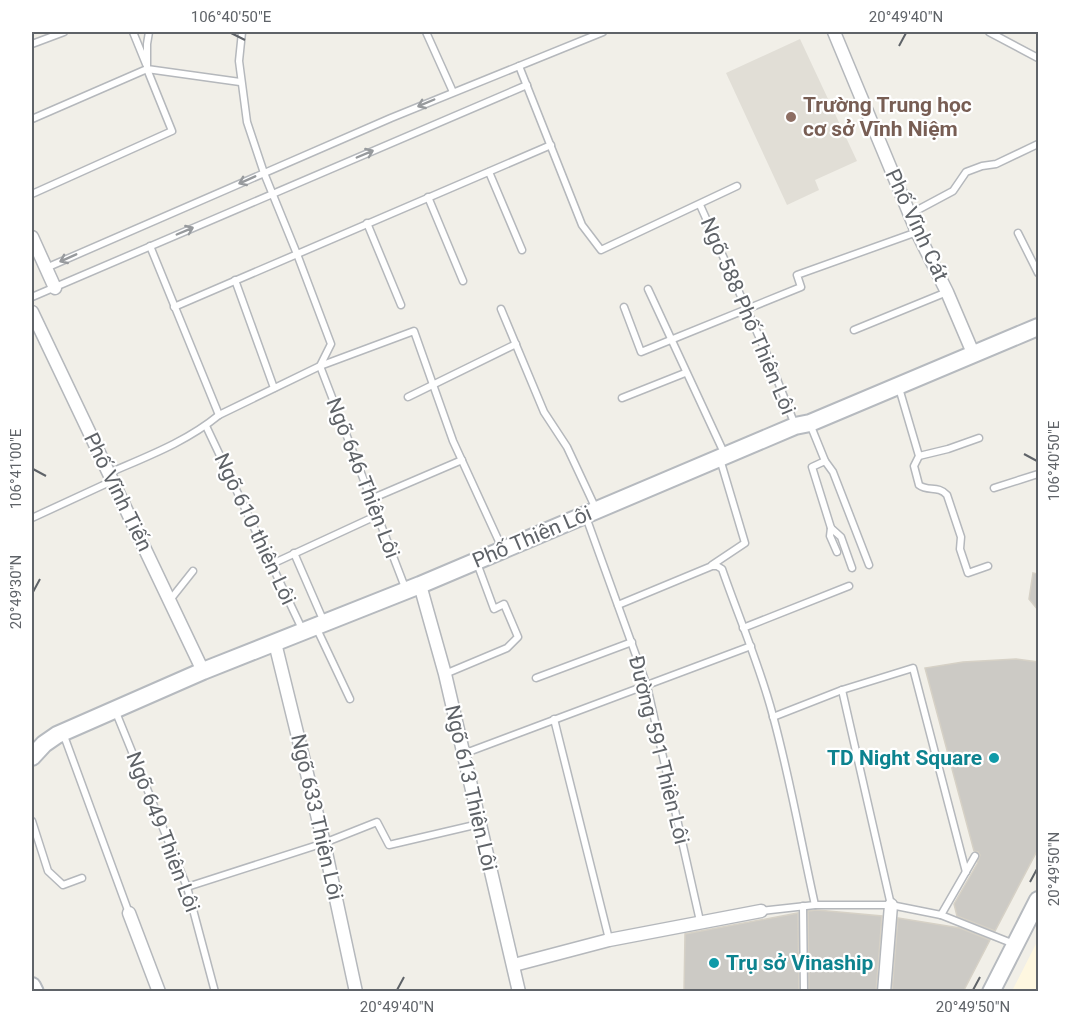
<svg xmlns="http://www.w3.org/2000/svg" width="1070" height="1023" viewBox="0 0 1070 1023" font-family="Roboto,sans-serif">
  <rect width="100%" height="100%" fill="#f1efe8"/>
  <!-- commercial -->
  <polygon fill="#fef7e0" points="1038,940 1038,991 1012,991"/>
  <!-- education -->
  <polygon fill="#e1ded6" points="800,39 857,161 815,180 819,190 787,205 726,73"/>
  <!-- building -->
  <g fill="#cccac5" stroke="#d6d1c6" stroke-width="1.5">
    <polygon points="1033,573 1038,574 1038,610 1029,599"/>
    <polygon points="1016,659 1038,662 1038,849 995,931 957,916 954,904 977,864 980,855 978,852 974,851 925,668 963,662"/>
    <polygon points="817,910 882,916 876,992 809,992 808,911"/>
    <polygon points="798,913 799,992 684,992 685,934"/>
    <polygon points="898,918 960,928 990,940 963,992 892,992"/>
  </g>
  <g fill="none" stroke-linecap="round" stroke-linejoin="round">
    <defs>
      <g id="lane">
        <polyline points="133,32 146,64"/>
        <polyline points="242,32 239,61 247,122 264,173 297,254 331,344 320,366 406,590"/>
        <polyline points="426,32 453,92"/>
        <polyline points="989,32 1038,58"/>
        <polyline points="32,44 64,32"/>
        <polyline points="519,66 582,225 601,250 737,186"/>
        <polyline points="32,119 147,69 240,82"/>
        <polyline points="489,172 522,250"/>
        <polyline points="32,194 172,131 147,69 147,44 149,32"/>
        <polyline points="428,197 463,281"/>
        <polyline points="700,205 769,359 795,425"/>
        <polyline points="910,214 953,191 966,172 982,166 996,164 1038,144"/>
        <polyline points="367,223 401,305"/>
        <polyline points="1018,233 1038,273"/>
        <polyline points="150,246 219,415"/>
        <polyline points="46,268 391,118 603,32"/>
        <polyline points="235,280 274,388"/>
        <polyline points="648,289 725,455"/>
        <polyline points="32,297 527,85"/>
        <polyline points="174,307 551,145"/>
        <polyline points="624,307 641,352 801,287 797,275 917,232"/>
        <polyline points="501,309 544,412 567,447 596,509"/>
        <polyline points="854,330 947,292"/>
        <path d="M899,388l20,68 -5,10 5,19c9,7 19,0 28,10l14,42 -1,12 8,24 20,-7"/>
        <polyline points="408,397 516,344"/>
        <polyline points="622,398 685,373"/>
        <polyline points="810,424 825,461 833,472 869,565"/>
        <polyline points="206,426 303,631"/>
        <polyline points="919,456 948,449 979,438"/>
        <polyline points="825,461 812,467 831,528 841,537 852,568"/>
        <path d="M109,473c39,-17 77,-31 110,-58l101,-49 94,-35 39,110 49,107"/>
        <polyline points="994,488 1038,474"/>
        <polyline points="371,499 462,460"/>
        <polyline points="586,517 647,686 700,921"/>
        <polyline points="32,518 112,481"/>
        <polyline points="831,528 830,536 837,552"/>
        <polyline points="294,553 324,622"/>
        <polyline points="272,564 378,515"/>
        <polyline points="712,565 745,543 720,459"/>
        <polyline points="170,600 193,571"/>
        <path d="M618,605l94,-39h5l5,3c17,49 38,97 51,147 17,62 28,126 42,189"/>
        <polyline points="316,627 350,699"/>
        <polyline points="743,628 849,586"/>
        <polyline points="445,674 507,648 518,637 504,604 494,609 477,563"/>
        <polyline points="536,678 632,642"/>
        <polyline points="842,690 891,905"/>
        <polyline points="115,710 187,887 215,992"/>
        <polyline points="773,717 842,690 913,668 966,872"/>
        <polyline points="554,719 609,939"/>
        <polyline points="63,733 129,913"/>
        <polyline points="463,754 751,646"/>
        <polyline points="32,821 48,871 63,885 82,878"/>
        <polyline points="187,887 324,843 377,822 389,845 479,824"/>
        <polyline points="803,906 804,992"/>
        <polyline points="761,911 815,905 891,905 941,915 975,856"/>
        <polyline points="941,915 1014,944"/>
      </g>
      <g id="street">
        <polyline points="834,32 917,232 947,292 973,353"/>
        <polyline points="32,237 55,288"/>
        <polyline points="32,312 203,671"/>
        <polyline points="420,585 445,674 519,992"/>
        <polyline points="275,643 324,843 356,992"/>
        <polyline points="129,913 159,992"/>
        <polyline points="514,965 609,940 761,911"/>
        <polyline points="884,992 891,905"/>
      </g>
      <g id="secondary">
        <polyline points="32,757 44,744 57,735 203,671 420,585 795,426 810,423 1038,327"/>
        <polyline points="32,986 35,992"/>
        <polyline points="991,992 1038,900"/>
      </g>
    </defs>
    <!-- lane casing -->
    <use href="#lane" stroke="#b5b8bc" stroke-width="9"/>
    <!-- street casing -->
    <use href="#street" stroke="#b5b8bc" stroke-width="15"/>
    <!-- secondary casing -->
    <use href="#secondary" stroke="#b6babf" stroke-width="20"/>
    <!-- lane -->
    <use href="#lane" stroke="#fff" stroke-width="6"/>
    <!-- street -->
    <use href="#street" stroke="#fff" stroke-width="12"/>
    <!-- secondary -->
    <use href="#secondary" stroke="#fff" stroke-width="16"/>
  </g>
  <!-- one-way arrows -->
  <defs><path id="oneway-shaft" d="M-6 0H5M1.5-3L5.5 0L1.5 3" fill="none" stroke-width="1.6" stroke-linecap="round" stroke-linejoin="round" transform="scale(1.5)"/></defs>
  <g stroke="#979a9d">
    <use href="#oneway-shaft" transform="translate(426 103) rotate(157)"/>
    <use href="#oneway-shaft" transform="translate(365 154) rotate(-23)"/>
    <use href="#oneway-shaft" transform="translate(247 180) rotate(156)"/>
    <use href="#oneway-shaft" transform="translate(185 231) rotate(-23)"/>
    <use href="#oneway-shaft" transform="translate(68 258) rotate(156)"/>
  </g>
  <!-- ticks -->
  <path fill="none" stroke="#5f6368" stroke-width="2" d="M231,33l14,7M899,46l7,-13M1024,454l13,7M33,469l13,7M33,592l7,-13M1030,882l7,-13M397,990l7,-13M973,990l7,-13"/>
  <!-- markers -->
  <circle fill="#8d6e63" stroke="#fff" stroke-width="2" cx="791" cy="117" r="6"/>
  <g fill="#0f9aa8" stroke="#fff" stroke-width="2">
    <circle cx="994" cy="758" r="6"/>
    <circle cx="714" cy="963" r="6"/>
  </g>
  <g text-anchor="middle" dominant-baseline="central" stroke-width="4.5" stroke-linejoin="round" paint-order="stroke">
    <!-- education labels -->
    <g font-size="21" font-weight="bold" fill="#785e54" stroke="#fff" text-anchor="start">
      <text x="803" y="105">Trường Trung học<tspan x="803" dy="24">cơ sở Vĩnh Niệm</tspan></text>
    </g>
    <!-- street labels -->
    <g font-size="21" fill="#5f6368" stroke="#fff">
      <text transform="translate(917 225) rotate(65)">Phố Vĩnh Cát</text>
      <text transform="translate(748 316) rotate(67)">Ngõ 588 Phố Thiên Lôi</text>
      <text transform="translate(363 478) rotate(69)">Ngõ 646 Thiên Lôi</text>
      <text transform="translate(118 492) rotate(64)">Phố Vĩnh Tiến</text>
      <text transform="translate(255 529) rotate(65)">Ngõ 610 thiên Lôi</text>
      <text transform="translate(532 537) rotate(-23)">Phố Thiên Lôi</text>
      <text transform="translate(659 750) rotate(76)">Đường 591 Thiên Lôi</text>
      <text transform="translate(471 788) rotate(77)">Ngõ 613 Thiên Lôi</text>
      <text transform="translate(317 817) rotate(77)">Ngõ 633 Thiên Lôi</text>
      <text transform="translate(163 832) rotate(69)">Ngõ 649 Thiên Lôi</text>
    </g>
    <!-- culture labels -->
    <g font-size="21" font-weight="bold" fill="#0d838f" stroke="#fff" text-anchor="end">
      <text x="982" y="758">TD Night Square</text>
      <text x="726" y="963" text-anchor="start">Trụ sở Vinaship</text>
    </g>
  </g>
  <!-- border -->
  <rect width="1070" height="1023" fill="none" stroke="#ffffff" stroke-width="66"/>
  <rect x="33" y="33" width="1004" height="957" fill="none" stroke="#5f6368" stroke-width="2"/>
  <g font-size="15" text-anchor="middle" fill="#5f6368">
    <text x="231" y="22">106°40'50"E</text>
    <text x="906" y="22">20°49'40"N</text>
    <text transform="translate(1054 461) rotate(-90)" y="5">106°40'50"E</text>
    <text transform="translate(16 469) rotate(-90)" y="5">106°41'00"E</text>
    <text transform="translate(16 592) rotate(-90)" y="5">20°49'30"N</text>
    <text transform="translate(1054 869) rotate(-90)" y="5">20°49'50"N</text>
    <text x="397" y="1012">20°49'40"N</text>
    <text x="973" y="1012">20°49'50"N</text>
  </g>
</svg>
